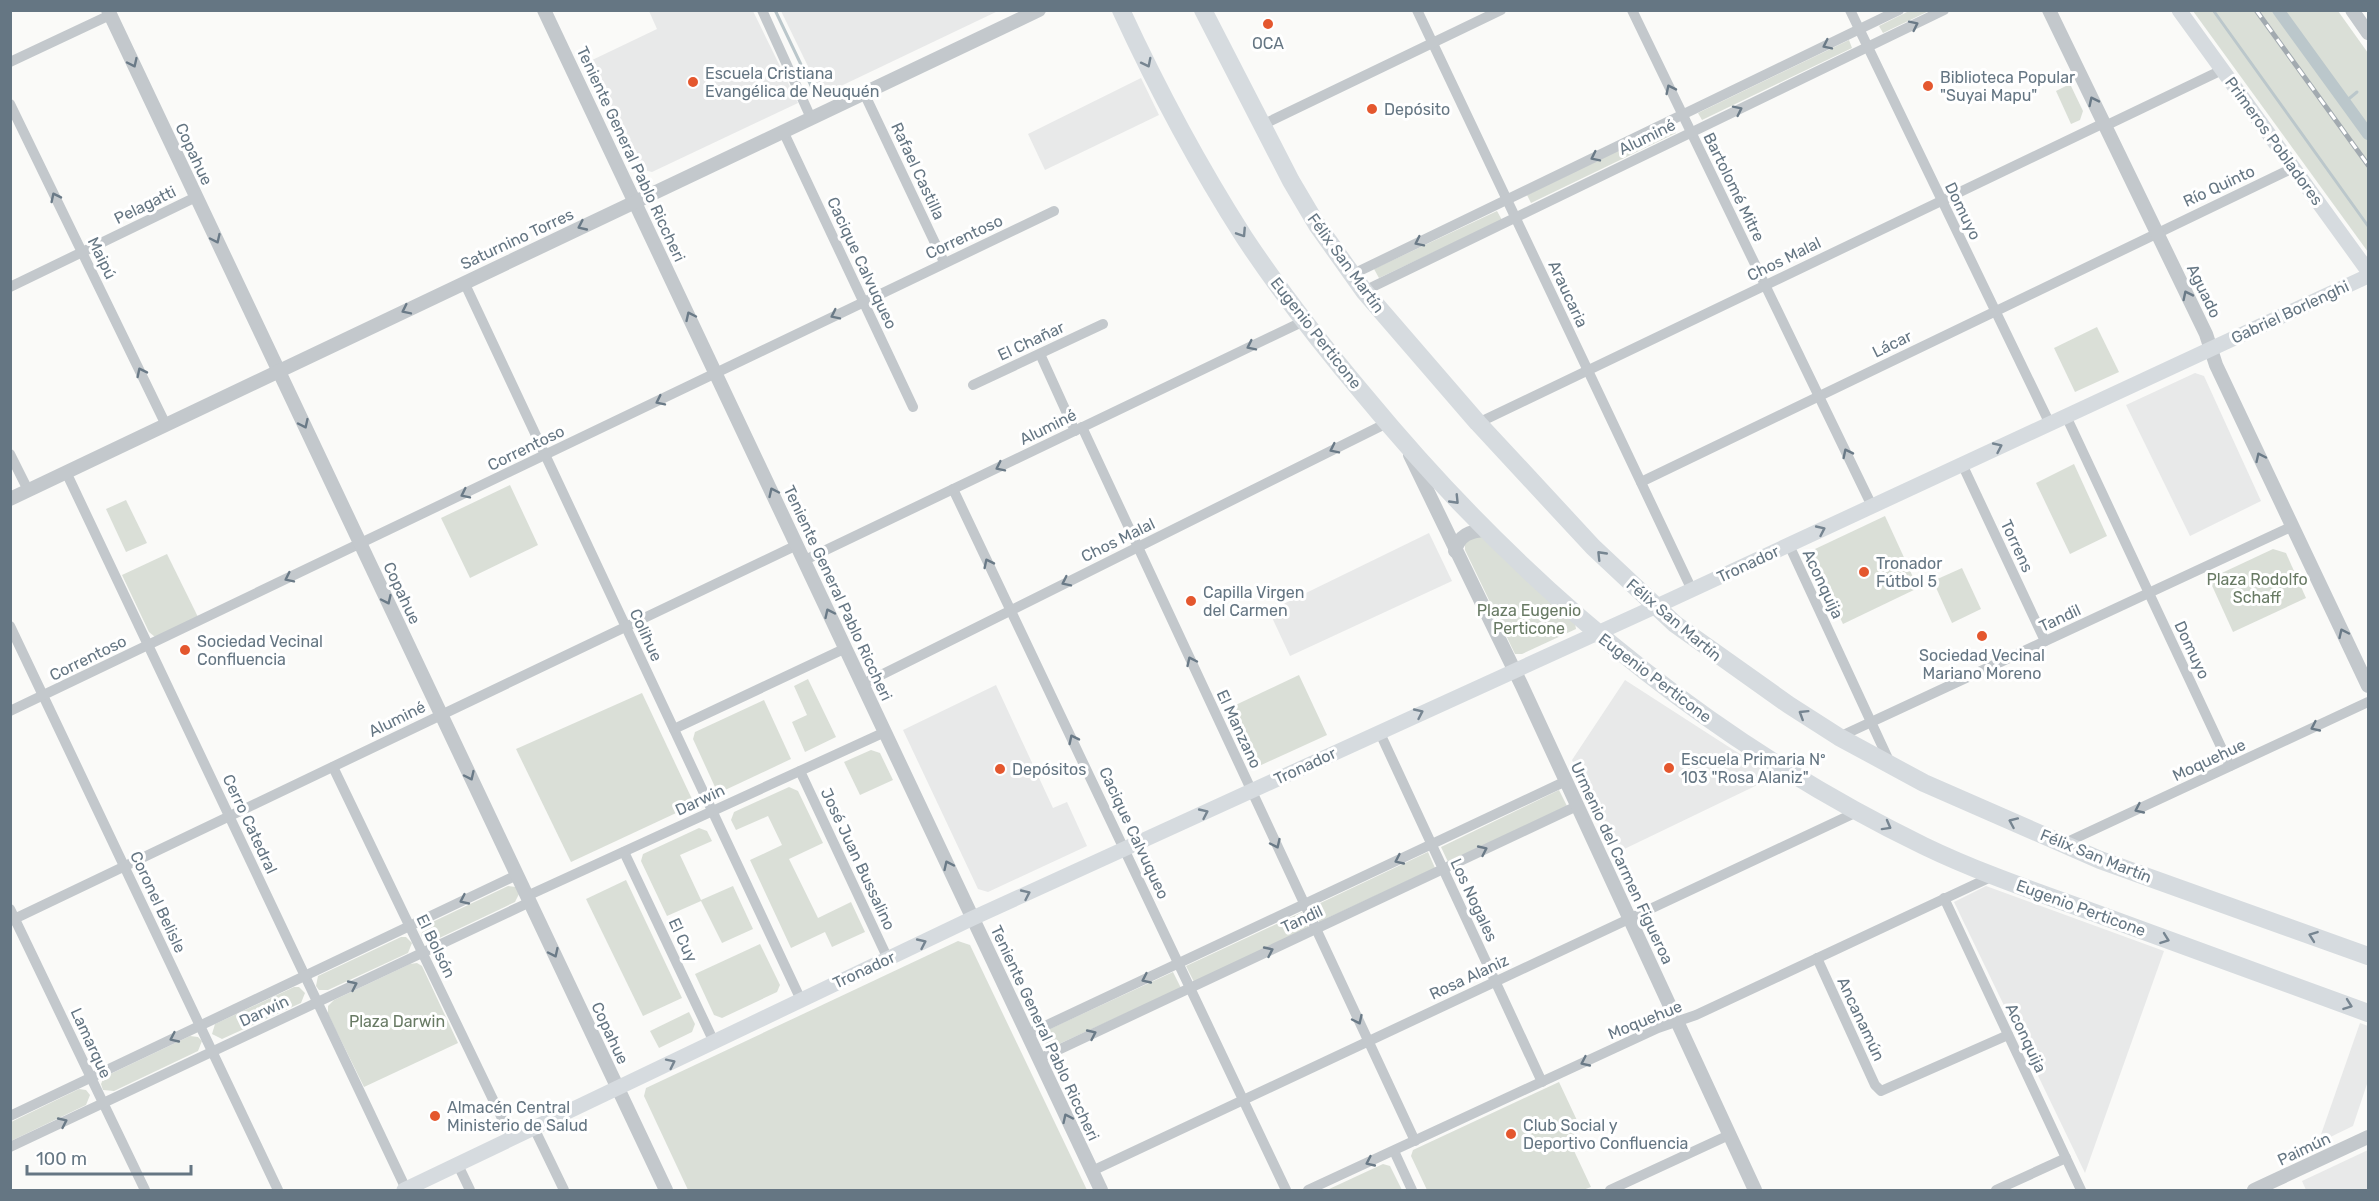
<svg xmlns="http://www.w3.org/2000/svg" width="2379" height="1201" viewBox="0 0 2379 1201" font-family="Rubik,sans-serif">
  <rect width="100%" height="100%" fill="#fafaf8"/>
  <!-- built -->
  <g fill="#e8e9e9">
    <polygon points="649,11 753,11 798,103 652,172 640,169 588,62 657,29"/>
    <polygon points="781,11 998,11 822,95"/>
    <polygon points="1141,78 1159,115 1045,170 1028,134"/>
    <polygon points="2195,373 2204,376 2261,501 2190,536 2126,405"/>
    <polygon points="1429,533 1452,581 1290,656 1269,611"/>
    <polygon points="1625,680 1732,749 1776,776 1616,853 1572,760"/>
    <polygon points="996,685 1053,808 1067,802 1087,846 988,892 978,889 903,730"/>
    <polygon points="1986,886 2164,951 2085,1173 1954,902"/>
    <polygon points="2360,1023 2368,1026 2368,1081 2353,1126 2318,1143"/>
    <polygon points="2368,1150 2368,1190 2306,1190 2302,1181"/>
  </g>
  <!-- green -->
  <g fill="#dadfd7">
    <polygon points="1911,10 1929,11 1883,33 1879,26"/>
    <polygon points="2193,11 2338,11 2368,53 2368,252"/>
    <polygon points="1849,40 1852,48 1702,120 1698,113"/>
    <polygon points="2070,84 2083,111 2080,120 2071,124 2056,91"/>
    <polygon points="1672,124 1676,133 1531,203 1527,195"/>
    <polygon points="1497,211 1502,220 1379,278 1374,269"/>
    <polygon points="2097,327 2119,372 2075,392 2054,348"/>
    <polygon points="2074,464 2107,536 2070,554 2036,483"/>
    <polygon points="510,485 538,545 470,578 441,518"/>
    <polygon points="126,500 147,543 126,552 106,509"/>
    <polygon points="1885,516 1918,588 1843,624 1811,556 1815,549"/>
    <polygon points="1482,536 1575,623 1576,629 1522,654 1515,654 1465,550 1465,544 1471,537"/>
    <polygon points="2273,549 2286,553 2306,598 2233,632 2209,579"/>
    <polygon points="167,554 198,617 155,637 149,632 122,575"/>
    <polygon points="1962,568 1981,609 1952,623 1933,581"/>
    <polygon points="1299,675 1327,735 1259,766 1250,763 1225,710"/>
    <polygon points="808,679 836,737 805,752 792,722 807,715 794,686"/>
    <polygon points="642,693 692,799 689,807 571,862 516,749"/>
    <polygon points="764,700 791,759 723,791 715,787 693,739 695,732"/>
    <polygon points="871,750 880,753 893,780 860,795 844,762"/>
    <polygon points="789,787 798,791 823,843 789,859 818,918 851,902 865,932 832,947 825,932 791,948 750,860 782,845 768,816 736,830 731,820 734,812"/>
    <polygon points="1559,790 1567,806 1448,862 1441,847"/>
    <polygon points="699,828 707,831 712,841 680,855 701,900 733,886 753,929 722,943 701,901 667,916 641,861 643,854"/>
    <polygon points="1428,852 1435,868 1319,922 1312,907"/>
    <polygon points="626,880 682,998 643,1016 586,899"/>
    <polygon points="508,886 516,887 519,894 515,902 431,942 421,936 424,926"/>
    <polygon points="1302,912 1309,928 1194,982 1186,966"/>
    <polygon points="401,937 406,937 412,943 408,953 328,990 319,990 316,986 318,976"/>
    <polygon points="958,941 970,945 1087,1190 688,1190 644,1096 646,1088"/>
    <polygon points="760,944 780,985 777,992 722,1018 714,1015 695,974"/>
    <polygon points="417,963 422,966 458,1043 364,1087 328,1014 328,1006 334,1000 410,964"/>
    <polygon points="1173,972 1181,988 1048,1049 1041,1033"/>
    <polygon points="294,987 299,987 305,993 301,1003 222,1039 212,1034 215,1024"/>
    <polygon points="689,1012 695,1024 692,1032 659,1048 650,1031"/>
    <polygon points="190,1036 198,1037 202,1041 198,1051 114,1091 103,1090 101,1084 104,1077"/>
    <polygon points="1559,1082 1582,1131 1568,1138 1591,1187 1583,1190 1427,1190 1411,1156 1413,1150"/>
    <polygon points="79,1089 86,1090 90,1095 86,1105 11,1141 11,1122"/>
    <polygon points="1383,1164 1390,1166 1402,1190 1327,1190"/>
  </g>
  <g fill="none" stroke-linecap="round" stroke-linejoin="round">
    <!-- stream -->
    <g stroke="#bbc7cb" stroke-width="3">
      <polyline points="775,10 815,94"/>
      <polyline points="2213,10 2368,226"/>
      <polyline points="2345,102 2357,92"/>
    </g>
    <!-- canal -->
    <polyline stroke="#bbc7cb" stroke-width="12" points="2278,10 2368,134"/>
    <!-- minor -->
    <g stroke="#c3c8cc" stroke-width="10">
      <polyline points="762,10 811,118"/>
      <polyline points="1417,10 1692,590"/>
      <polyline points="1632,10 1872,506"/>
      <polyline points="1850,10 2050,424"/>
      <polyline points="10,62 110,15"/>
      <polyline points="864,93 944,262"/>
      <polyline points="10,104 166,425"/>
      <polyline points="1262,125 1501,10"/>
      <polyline points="2105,126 2222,70"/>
      <polyline points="783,131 913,407"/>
      <polyline points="1351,275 1899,10"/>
      <polyline points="464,282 801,1000"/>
      <polyline points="10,287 196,197"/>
      <polyline points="1364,291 1944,10"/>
      <polyline points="1040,354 1075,431"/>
      <polyline points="973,385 1103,324"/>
      <polyline points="2066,416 2230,766"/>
      <polyline points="1478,423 2104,123"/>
      <polyline points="1082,427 1415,1141"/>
      <polyline points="10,454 28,490"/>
      <polyline points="1962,464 2045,641"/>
      <polyline points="66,472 406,1189"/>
      <polyline points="1641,482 2293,168"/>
      <polyline points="953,489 1286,1190"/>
      <polyline points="1789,545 1891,765"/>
      <polyline points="805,560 1304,321"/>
      <polyline points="10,626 278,1190"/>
      <polyline points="863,684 1387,423"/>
      <polyline points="10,711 1054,211"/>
      <polyline points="674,729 846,648"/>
      <polyline points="1379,731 1542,1082"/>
      <polyline points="1839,737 2293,526"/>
      <polyline points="333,767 512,1139"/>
      <polyline points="800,771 888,959"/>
      <polyline points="2063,844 2368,702"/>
      <polyline points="624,852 714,1042"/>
      <polyline points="527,896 885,732"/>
      <polyline points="1944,898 2081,1190"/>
      <polyline points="10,909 145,1190"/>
      <polyline points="10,921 797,545"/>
      <polyline points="1817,958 1875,1085 1881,1091 2008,1035"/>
      <polyline points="1028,1034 1566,781"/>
      <polyline points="1039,1059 1577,806"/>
      <polyline points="10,1116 517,875"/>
      <polyline points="534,1128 564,1190"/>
      <polyline points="10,1147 530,902"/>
      <polyline points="1394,1151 1412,1190"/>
      <polyline points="458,1165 470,1190"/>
      <polyline points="1092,1171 1859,811"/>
      <polyline points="1308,1190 1658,1028 1696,1015 1993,876"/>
      <polyline points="1610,1190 1729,1135"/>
      <polyline points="1996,1190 2066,1158"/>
    </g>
    <!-- tertiary -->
    <g stroke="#c3c8cc" stroke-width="14">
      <polyline points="108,10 666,1190"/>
      <polyline points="544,10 1101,1190"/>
      <polyline points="2049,10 2206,334 2216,365 2368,686"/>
      <polyline points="2352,10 2368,33"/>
      <polyline points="1410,455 1522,686 1755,1190"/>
      <polyline points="10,499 1039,10"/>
      <path d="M1455,551c4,-16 15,-20 30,-21"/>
      <polyline points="2254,1190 2368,1137"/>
    </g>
    <!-- secondary -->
    <g stroke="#d6dbdf" stroke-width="15">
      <polyline points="2179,10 2368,271"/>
      <polyline points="404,1190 973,918 1670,600 2368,276"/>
    </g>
    <!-- trunk -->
    <g stroke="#d6dbdf" stroke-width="18">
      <path d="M1121,10c36,78 77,155 123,227 37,56 78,108 121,159 155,188 339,343 559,450 58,28 119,48 179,70 88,32 177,65 265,97"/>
      <polyline points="1203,10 1291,181 1317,225 1364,291 1478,423 1593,547 1675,624 1789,705 1839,737 1924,783 2100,860 2368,956"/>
    </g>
    <defs>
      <polyline id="rail" points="2256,10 2368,165"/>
    </defs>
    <!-- rail casing -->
    <use href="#rail" stroke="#a2aab0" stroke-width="5"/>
    <!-- rail -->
    <use href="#rail" stroke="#fff" stroke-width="3" stroke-dasharray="9" stroke-linecap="butt"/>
  </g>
  <!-- one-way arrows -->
  <defs><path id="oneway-chevron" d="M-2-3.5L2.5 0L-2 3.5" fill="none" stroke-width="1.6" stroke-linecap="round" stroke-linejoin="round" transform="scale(1.5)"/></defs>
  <g stroke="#6a7a87">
    <use href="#oneway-chevron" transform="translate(1914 25) rotate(-26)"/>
    <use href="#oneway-chevron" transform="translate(1827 45) rotate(154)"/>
    <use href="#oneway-chevron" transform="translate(133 63) rotate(65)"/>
    <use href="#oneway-chevron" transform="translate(1670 89) rotate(-116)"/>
    <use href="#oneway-chevron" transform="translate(2093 101) rotate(-116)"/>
    <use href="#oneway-chevron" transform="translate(1738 110) rotate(-26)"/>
    <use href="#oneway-chevron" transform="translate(1595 157) rotate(154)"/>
    <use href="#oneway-chevron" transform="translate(55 197) rotate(-116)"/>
    <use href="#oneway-chevron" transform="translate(582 226) rotate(155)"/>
    <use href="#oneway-chevron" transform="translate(216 239) rotate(65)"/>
    <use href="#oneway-chevron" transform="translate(1419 242) rotate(154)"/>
    <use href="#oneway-chevron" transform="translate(2187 295) rotate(-116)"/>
    <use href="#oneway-chevron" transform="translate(406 310) rotate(154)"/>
    <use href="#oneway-chevron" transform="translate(835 315) rotate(154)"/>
    <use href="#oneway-chevron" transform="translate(690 316) rotate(-115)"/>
    <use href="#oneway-chevron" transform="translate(1251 346) rotate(154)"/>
    <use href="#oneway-chevron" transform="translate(141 372) rotate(-116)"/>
    <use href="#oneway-chevron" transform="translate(660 401) rotate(154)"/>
    <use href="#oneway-chevron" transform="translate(304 424) rotate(65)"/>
    <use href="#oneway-chevron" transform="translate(1334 449) rotate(154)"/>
    <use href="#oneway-chevron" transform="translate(1847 453) rotate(-116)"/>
    <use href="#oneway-chevron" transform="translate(2260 457) rotate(-115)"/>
    <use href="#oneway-chevron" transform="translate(1000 467) rotate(154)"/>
    <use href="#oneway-chevron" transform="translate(773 492) rotate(-115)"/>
    <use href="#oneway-chevron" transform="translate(465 494) rotate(154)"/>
    <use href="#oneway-chevron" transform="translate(988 563) rotate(-116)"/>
    <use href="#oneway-chevron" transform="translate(289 578) rotate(154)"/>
    <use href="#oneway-chevron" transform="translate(1066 582) rotate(154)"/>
    <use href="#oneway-chevron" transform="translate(387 600) rotate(65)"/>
    <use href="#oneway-chevron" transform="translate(829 613) rotate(-115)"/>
    <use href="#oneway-chevron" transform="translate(2343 633) rotate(-115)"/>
    <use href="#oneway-chevron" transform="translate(1191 661) rotate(-115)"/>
    <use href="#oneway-chevron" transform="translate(2315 727) rotate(155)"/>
    <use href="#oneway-chevron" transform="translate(1073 739) rotate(-116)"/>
    <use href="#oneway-chevron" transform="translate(470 776) rotate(65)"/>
    <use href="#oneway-chevron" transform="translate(2139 809) rotate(155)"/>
    <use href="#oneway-chevron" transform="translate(1276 844) rotate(65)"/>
    <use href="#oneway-chevron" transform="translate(1483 850) rotate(-25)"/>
    <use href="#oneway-chevron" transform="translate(1399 860) rotate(155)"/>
    <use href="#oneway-chevron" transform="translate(948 865) rotate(-115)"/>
    <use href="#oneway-chevron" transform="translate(464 900) rotate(155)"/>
    <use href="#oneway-chevron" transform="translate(1269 951) rotate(-25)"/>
    <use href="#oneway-chevron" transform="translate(554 953) rotate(65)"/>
    <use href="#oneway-chevron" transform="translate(1146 979) rotate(155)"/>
    <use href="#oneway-chevron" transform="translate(353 985) rotate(-25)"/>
    <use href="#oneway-chevron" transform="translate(1358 1020) rotate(65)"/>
    <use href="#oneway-chevron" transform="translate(1092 1034) rotate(-25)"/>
    <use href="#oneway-chevron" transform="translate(174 1038) rotate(155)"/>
    <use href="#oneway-chevron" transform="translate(1585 1062) rotate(155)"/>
    <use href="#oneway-chevron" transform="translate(1067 1118) rotate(-115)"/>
    <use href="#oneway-chevron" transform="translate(63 1122) rotate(-25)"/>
    <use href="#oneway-chevron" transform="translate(1370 1162) rotate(155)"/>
  </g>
  <g stroke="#768591">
    <use href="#oneway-chevron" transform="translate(1147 63) rotate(63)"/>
    <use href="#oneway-chevron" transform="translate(1242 233) rotate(57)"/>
    <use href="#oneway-chevron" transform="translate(1998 447) rotate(-25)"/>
    <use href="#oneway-chevron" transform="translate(1455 500) rotate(46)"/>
    <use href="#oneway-chevron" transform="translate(1821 530) rotate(-25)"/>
    <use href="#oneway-chevron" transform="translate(1601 555) rotate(-134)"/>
    <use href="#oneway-chevron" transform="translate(1419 713) rotate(-25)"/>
    <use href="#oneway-chevron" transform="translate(1803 714) rotate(-148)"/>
    <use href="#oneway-chevron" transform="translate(1204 813) rotate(-25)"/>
    <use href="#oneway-chevron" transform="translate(2013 822) rotate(-156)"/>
    <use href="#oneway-chevron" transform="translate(1887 826) rotate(29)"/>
    <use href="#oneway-chevron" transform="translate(1026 894) rotate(-25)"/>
    <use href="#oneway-chevron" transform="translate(2313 936) rotate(-160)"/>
    <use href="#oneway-chevron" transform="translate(2165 939) rotate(20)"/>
    <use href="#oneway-chevron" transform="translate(922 943) rotate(-25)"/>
    <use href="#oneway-chevron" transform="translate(2348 1005) rotate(20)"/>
    <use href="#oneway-chevron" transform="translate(671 1063) rotate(-26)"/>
  </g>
  <!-- markers -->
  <g fill="#e4572e" stroke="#fff" stroke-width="2">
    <circle cx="1268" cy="24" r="6"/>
    <circle cx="693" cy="82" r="6"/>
    <circle cx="1928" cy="86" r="6"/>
    <circle cx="1372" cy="109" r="6"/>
    <circle cx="1864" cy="572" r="6"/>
    <circle cx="1191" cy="601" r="6"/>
    <circle cx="1982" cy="636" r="6"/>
    <circle cx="185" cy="650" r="6"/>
    <circle cx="1669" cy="768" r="6"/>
    <circle cx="1000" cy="769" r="6"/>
    <circle cx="435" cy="1116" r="6"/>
    <circle cx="1511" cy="1134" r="6"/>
  </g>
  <g text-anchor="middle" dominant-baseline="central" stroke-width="6" stroke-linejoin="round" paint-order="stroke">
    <!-- poi labels -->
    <g font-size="16" fill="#657683" stroke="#fff" text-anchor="start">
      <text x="1268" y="43" text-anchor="middle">OCA</text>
      <text x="705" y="73">Escuela Cristiana<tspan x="705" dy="18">Evangélica de Neuquén</tspan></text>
      <text x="1940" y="77">Biblioteca Popular<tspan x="1940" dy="18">"Suyai Mapu"</tspan></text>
      <text x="1384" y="109">Depósito</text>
      <text x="1876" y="563">Tronador<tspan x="1876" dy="18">Fútbol 5</tspan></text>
      <text x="1203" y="592">Capilla Virgen<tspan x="1203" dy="18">del Carmen</tspan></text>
      <text x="197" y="641">Sociedad Vecinal<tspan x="197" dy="18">Confluencia</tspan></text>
      <text x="1982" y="655" text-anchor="middle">Sociedad Vecinal<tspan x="1982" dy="18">Mariano Moreno</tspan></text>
      <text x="1681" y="759">Escuela Primaria Nº<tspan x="1681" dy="18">103 "Rosa Alaniz"</tspan></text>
      <text x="1012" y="769">Depósitos</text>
      <text x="447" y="1107">Almacén Central<tspan x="447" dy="18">Ministerio de Salud</tspan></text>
      <text x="1523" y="1125">Club Social y<tspan x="1523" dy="18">Deportivo Confluencia</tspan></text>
    </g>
    <!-- street labels -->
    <g font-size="16" fill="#657683" stroke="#fff">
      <text transform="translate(1647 137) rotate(-26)">Aluminé</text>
      <text transform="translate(2274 141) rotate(54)">Primeros Pobladores</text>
      <text transform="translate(194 154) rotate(65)">Copahue</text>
      <text transform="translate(631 154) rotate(65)">Teniente General Pablo Riccheri</text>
      <text transform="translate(918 171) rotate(65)">Rafael Castilla</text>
      <text transform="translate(2219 186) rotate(-25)">Río Quinto</text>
      <text transform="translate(1734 187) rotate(64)">Bartolomé Mitre</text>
      <text transform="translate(145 205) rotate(-26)">Pelagatti</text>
      <text transform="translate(1963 211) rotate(64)">Domuyo</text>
      <text transform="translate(964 237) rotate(-25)">Correntoso</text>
      <text transform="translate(517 239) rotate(-25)">Saturnino Torres</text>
      <text transform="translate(102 258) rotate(64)">Maipú</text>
      <text transform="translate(1784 259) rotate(-26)">Chos Malal</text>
      <text transform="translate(862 263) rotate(65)">Cacique Calvuqueo</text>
      <text transform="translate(1346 263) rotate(54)">Félix San Martín</text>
      <text transform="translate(2204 291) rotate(64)">Aguado</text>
      <text transform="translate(1568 294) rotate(65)">Araucaria</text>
      <text transform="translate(2290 312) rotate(-25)">Gabriel Borlenghi</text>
      <text transform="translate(1316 333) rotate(52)">Eugenio Perticone</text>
      <text transform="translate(1031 341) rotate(-25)">El Chañar</text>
      <text transform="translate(1892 344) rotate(-26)">Lácar</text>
      <text transform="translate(1048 427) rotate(-26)">Aluminé</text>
      <text transform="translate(526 448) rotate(-26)">Correntoso</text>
      <text transform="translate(1118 540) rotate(-26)">Chos Malal</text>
      <text transform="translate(2017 546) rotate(65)">Torrens</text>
      <text transform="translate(1748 564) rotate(-25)">Tronador</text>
      <text transform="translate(1823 584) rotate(65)">Aconquija</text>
      <text transform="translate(402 593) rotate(65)">Copahue</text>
      <text transform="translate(838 593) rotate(65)">Teniente General Pablo Riccheri</text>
      <text transform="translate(2060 618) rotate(-25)">Tandil</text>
      <text transform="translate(1674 620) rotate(40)">Félix San Martín</text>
      <text transform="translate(646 635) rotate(65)">Colihue</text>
      <text transform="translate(2192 650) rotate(65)">Domuyo</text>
      <text transform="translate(88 658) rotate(-26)">Correntoso</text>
      <text transform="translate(1655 678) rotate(37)">Eugenio Perticone</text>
      <text transform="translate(397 719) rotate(-26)">Aluminé</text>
      <text transform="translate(1239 729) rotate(65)">El Manzano</text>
      <text transform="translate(2209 760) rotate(-25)">Moquehue</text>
      <text transform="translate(1305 766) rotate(-25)">Tronador</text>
      <text transform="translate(700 800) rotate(-25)">Darwin</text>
      <text transform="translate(250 824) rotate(65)">Cerro Catedral</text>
      <text transform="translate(1134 833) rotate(65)">Cacique Calvuqueo</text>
      <text transform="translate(2096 856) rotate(22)">Félix San Martín</text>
      <text transform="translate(858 859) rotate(65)">José Juan Bussalino</text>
      <text transform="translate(1622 863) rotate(65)">Urmenio del Carmen Figueroa</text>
      <text transform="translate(1474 900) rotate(65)">Los Nogales</text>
      <text transform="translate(158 902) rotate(65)">Coronel Belisle</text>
      <text transform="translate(2081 908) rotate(20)">Eugenio Perticone</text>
      <text transform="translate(1302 919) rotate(-25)">Tandil</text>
      <text transform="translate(683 940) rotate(65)">El Cuy</text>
      <text transform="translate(436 946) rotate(64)">El Bolsón</text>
      <text transform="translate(864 970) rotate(-25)">Tronador</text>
      <text transform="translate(1469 977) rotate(-25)">Rosa Alaniz</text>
      <text transform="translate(264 1011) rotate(-25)">Darwin</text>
      <text transform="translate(1861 1019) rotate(65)">Ancanamún</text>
      <text transform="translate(1645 1020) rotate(-22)">Moquehue</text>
      <text transform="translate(610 1033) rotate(65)">Copahue</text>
      <text transform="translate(1045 1033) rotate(65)">Teniente General Pablo Riccheri</text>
      <text transform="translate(2026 1038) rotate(65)">Aconquija</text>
      <text transform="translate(91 1043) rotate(65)">Lamarque</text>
      <text transform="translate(2304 1149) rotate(-25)">Paimún</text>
    </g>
    <!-- park labels -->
    <g font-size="16" fill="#687a64" stroke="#fff">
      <text x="2257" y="579">Plaza Rodolfo<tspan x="2257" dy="18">Schaff</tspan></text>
      <text x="1529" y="610">Plaza Eugenio<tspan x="1529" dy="18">Perticone</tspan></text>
      <text x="397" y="1021">Plaza Darwin</text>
    </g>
  </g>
  <!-- border -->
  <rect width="2379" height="1201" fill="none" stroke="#657683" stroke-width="24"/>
  <!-- scale -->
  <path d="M27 1165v9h164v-9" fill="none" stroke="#657683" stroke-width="3"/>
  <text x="36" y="1165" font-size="18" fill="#657683" stroke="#ffffff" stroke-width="4.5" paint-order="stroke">100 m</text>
</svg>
